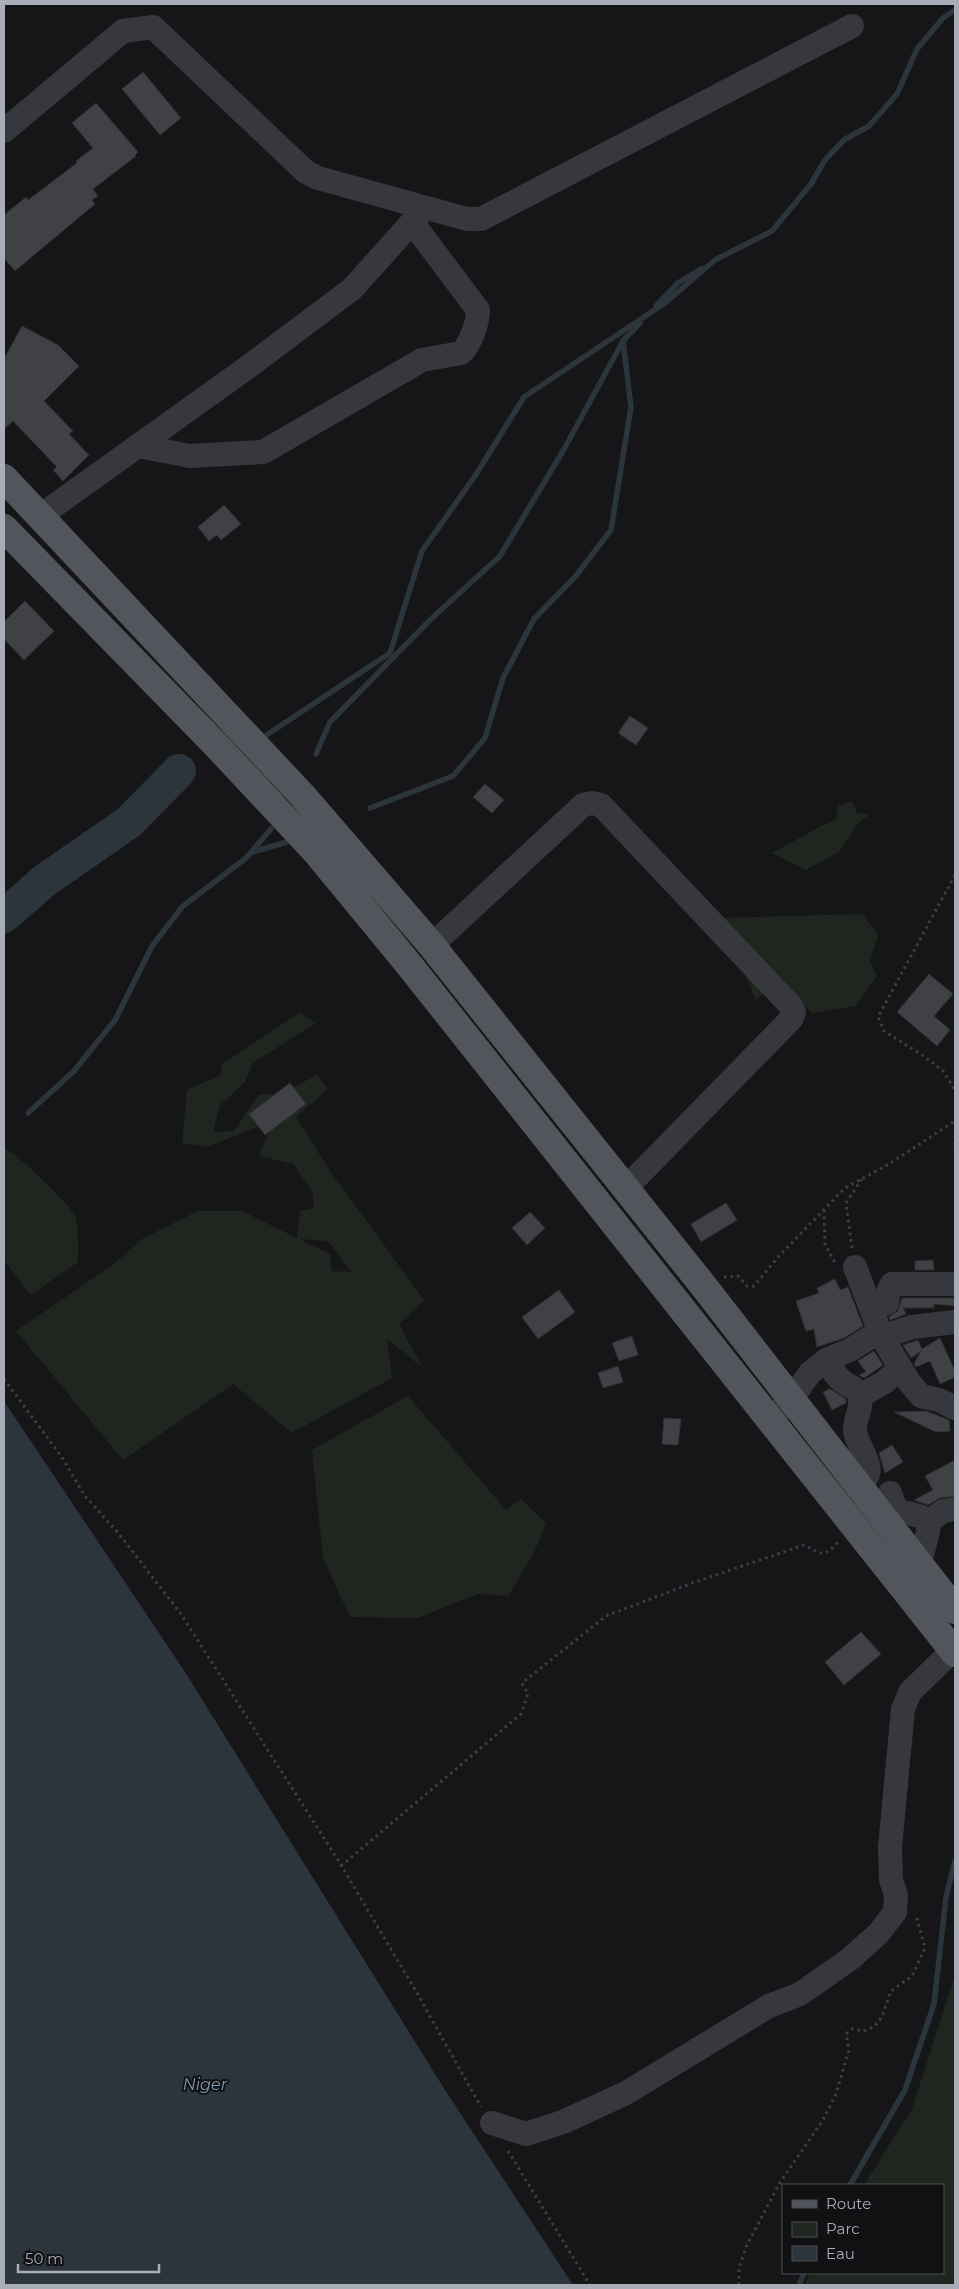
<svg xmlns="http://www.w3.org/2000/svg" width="959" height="2289" viewBox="0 0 959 2289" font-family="Montserrat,sans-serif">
  <rect width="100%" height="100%" fill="#161618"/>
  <!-- green -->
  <g fill="#1e261f" fill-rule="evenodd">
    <polygon points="852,801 857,813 870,814 857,824 840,851 806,870 772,853 825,824 836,820 838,806"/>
    <polygon points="862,914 878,935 870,962 877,976 855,1006 812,1013 780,978 756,1000 720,918"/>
    <path d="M299,1013l17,10 -63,40 -8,19 -25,23 -7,27 21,-1 25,-37 19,1 39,-20 11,14 -32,28 34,54 94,129 -25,24 23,43 -35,-28 5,39 -100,55 -59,-49 -110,76 -107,-129 98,-67 28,-25 56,-28h44l55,27 3,-27 14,-3 -2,-17 -19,-27 -34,-8 14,-35 -66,26 -25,-4 5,-53 34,-15 1,-11zM299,1239l29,2 24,31 -21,-1 -1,-17z"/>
    <path d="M4,1148c13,5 63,54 71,67 4,8 3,36 3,47l-47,33 -27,-35z"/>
    <polygon points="408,1396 506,1510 521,1499 546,1523 534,1553 508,1596 478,1594 418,1618 350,1617 323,1558 312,1450"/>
    <polygon points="955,1975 955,2285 805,2285 810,2273 943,2273 943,2185 864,2185 912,2109"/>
  </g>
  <!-- water -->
  <polygon fill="#2c353c" points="4,1401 185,1672 445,2090 573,2285 4,2285"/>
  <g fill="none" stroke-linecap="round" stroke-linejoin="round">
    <!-- stream -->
    <g stroke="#2c353c" stroke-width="5.5">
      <polyline points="656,306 678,283 701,269"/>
      <polyline points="259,740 390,653 422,551 475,476 524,397 665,303 715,260 772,231 811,184 825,160 844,140 869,126 897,94 917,49 943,18 955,10"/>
      <polyline points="316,754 330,722 431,619 500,556 563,451 623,341 640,323"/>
      <polyline points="370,808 453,776 485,738 503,678 534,619 575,577 611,530 631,407 623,341"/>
      <polyline points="253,852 287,842"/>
      <polyline points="28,1113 74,1071 115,1020 152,946 183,906 246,858 271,829"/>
      <polyline points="850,2185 905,2090 934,2004 946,1897 955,1861"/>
      <polyline points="799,2285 804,2273"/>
    </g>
    <!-- river -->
    <polyline stroke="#2c353c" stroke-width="34" points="4,916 44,881 129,822 179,771"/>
  </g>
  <!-- building -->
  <g fill="#404145" stroke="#303034">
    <polygon points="143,72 181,118 160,135 122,89"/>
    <polygon points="96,103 138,152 135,155 136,156 93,189 98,196 92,200 95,204 15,271 4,258 4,215 26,197 28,200 77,163 76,161 93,148 72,123"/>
    <polygon points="22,326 58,345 79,366 44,401 73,431 69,434 89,455 63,481 53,470 57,467 13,421 4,429 4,359"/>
    <polygon points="224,505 241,524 221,540 217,535 209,541 198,527"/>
    <polygon points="25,601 54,631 24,660 4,639 4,622"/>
    <polygon points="630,716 648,728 636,745 618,733"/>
    <polygon points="485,784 504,800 492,813 473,797"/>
    <polygon points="929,974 953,994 934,1016 950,1030 937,1046 897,1012"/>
    <polygon points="290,1083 306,1104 265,1135 249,1114"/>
    <polygon points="726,1203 737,1220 701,1242 691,1224"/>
    <polygon points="530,1212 545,1228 527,1245 512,1228"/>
    <polygon points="933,1260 934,1270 915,1270 915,1261"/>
    <polygon points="835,1279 840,1290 848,1287 863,1326 844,1338 817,1347 814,1329 806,1331 796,1301 819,1293 817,1288"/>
    <polygon points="559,1290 575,1312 538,1339 522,1317"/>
    <polygon points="902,1298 955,1298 955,1306 934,1304 934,1308 903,1308 906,1314 890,1320 889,1317 898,1311"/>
    <polygon points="632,1336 638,1355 619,1361 612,1343"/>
    <polygon points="940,1338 955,1371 955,1377 940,1384 930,1361 916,1367 914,1364 921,1351 911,1358 903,1345 918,1340 922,1349"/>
    <polygon points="874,1351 883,1365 864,1378 859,1375 866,1372 858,1361"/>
    <polygon points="618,1366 623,1382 603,1388 598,1373"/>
    <polygon points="830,1389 846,1399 846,1403 832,1410 823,1392"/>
    <polygon points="926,1411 949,1420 950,1431 936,1432 894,1412"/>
    <polygon points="664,1418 681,1419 678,1445 662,1444"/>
    <polygon points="892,1445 903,1462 885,1473 879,1453"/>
    <polygon points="955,1460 955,1496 940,1498 928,1505 914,1500 933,1490 925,1476"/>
    <polygon points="861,1632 881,1654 844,1685 825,1662"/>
  </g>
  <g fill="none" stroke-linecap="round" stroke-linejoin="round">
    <!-- path -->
    <g stroke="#3d3f44" stroke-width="3" stroke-dasharray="2.5 4" stroke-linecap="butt">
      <polyline points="955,875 878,1017 884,1031 925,1057 943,1071 955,1090"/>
      <polyline points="955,1136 955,1148"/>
      <polyline points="824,1210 825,1244 835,1263"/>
      <polyline points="852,1248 846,1203 862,1179"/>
      <polyline points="724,1277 738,1276 747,1286 754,1286 779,1256 845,1188 889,1164 955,1121"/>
      <polyline points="4,1379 61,1456 85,1496 119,1534 181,1614 338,1860 417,1993 481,2107"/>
      <path d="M341,1866l180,-152 7,-20 -6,-11 84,-67 89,-34 109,-37c19,10 19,13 35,-4"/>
      <polyline points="508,2151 590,2285"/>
      <polyline points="739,2285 739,2268 746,2247 779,2184 823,2120 836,2094 849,2050 846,2034 852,2029 864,2031 875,2026 882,2017 891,1991 912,1976 925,1948 916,1915"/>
    </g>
    <!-- minor -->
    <g stroke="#37383d" stroke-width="24">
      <polyline points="4,131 123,31 153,27 306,172 318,178 467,219 481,219 852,26"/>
      <path d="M138,446l52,10 73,-4 159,-92 39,-7c9,-8 17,-30 17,-43l-66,-88"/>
      <polyline points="40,516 248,367 352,289 422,211"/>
      <polyline points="432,945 583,805 592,803 601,805 790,1005 794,1011 792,1018 625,1189"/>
      <polyline points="855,1267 882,1337 909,1382 921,1396 939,1400 955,1408"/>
      <polyline points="872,1310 887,1303 889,1289 892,1284 955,1284"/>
      <path d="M828,1359c3,11 9,19 18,25 5,3 10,4 12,9 7,14 -4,24 -3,38 2,18 29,42 1,54"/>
      <polyline points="860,1396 885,1382 900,1367"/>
      <polyline points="770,1420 791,1399 810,1373 828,1359 850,1350 872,1336 882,1337 912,1327 955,1322"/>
      <path d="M890,1493c2,4 3,11 6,14 8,11 36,3 32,24 -2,11 -6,21 -8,32"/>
      <polyline points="927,1523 943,1511 955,1509"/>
      <polyline points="492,2123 526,2134 563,2122 626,2093 769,2006 800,1994 850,1959 878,1934 895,1912 896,1895 891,1880 890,1847 903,1709 910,1692 953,1650"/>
    </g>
    <!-- major -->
    <g stroke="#53555c" stroke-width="28">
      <polyline points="4,478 302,795 428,941 702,1284 955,1610"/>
      <polyline points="4,528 217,746 317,853 406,961 955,1653"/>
    </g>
  </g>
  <g text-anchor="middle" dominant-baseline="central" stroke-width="4" stroke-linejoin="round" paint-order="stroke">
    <!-- water labels -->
    <g font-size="16" font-style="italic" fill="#7f9bb3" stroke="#111113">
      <text x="205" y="2084">Niger</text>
    </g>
  </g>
  <!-- border -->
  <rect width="959" height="2289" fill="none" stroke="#a8adb8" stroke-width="10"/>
  <!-- legend -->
  <rect x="782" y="2184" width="162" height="90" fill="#111113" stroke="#4d4f55"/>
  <rect x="792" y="2200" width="25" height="8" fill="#53555c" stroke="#4d4f55"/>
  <text x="826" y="2209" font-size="15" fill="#a8adb8">Route</text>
  <rect x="792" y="2222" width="25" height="15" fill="#1e261f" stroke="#4d4f55"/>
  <text x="826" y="2234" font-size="15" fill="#a8adb8">Parc</text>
  <rect x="792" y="2246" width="25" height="15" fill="#2c353c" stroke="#4d4f55"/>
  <text x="826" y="2259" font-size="15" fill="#a8adb8">Eau</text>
  <!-- scale -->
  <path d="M18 2264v8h141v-8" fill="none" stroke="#a8adb8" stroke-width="2.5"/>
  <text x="25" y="2264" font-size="15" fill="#a8adb8" stroke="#111113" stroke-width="4" paint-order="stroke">50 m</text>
</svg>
